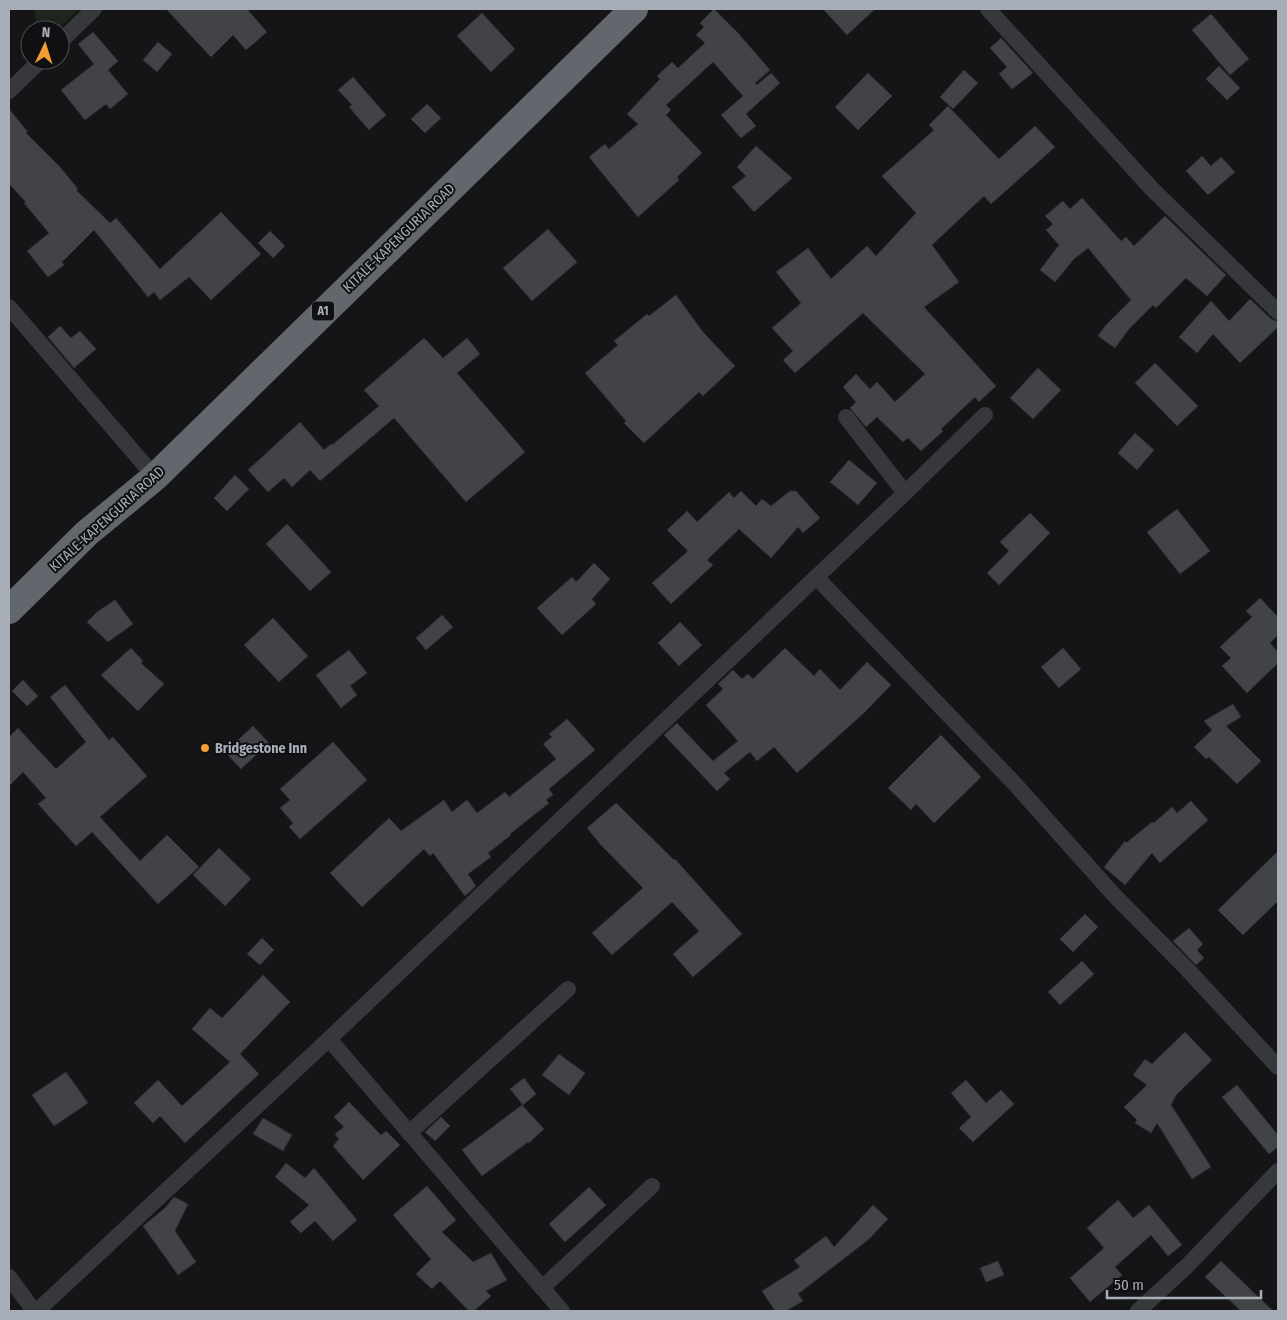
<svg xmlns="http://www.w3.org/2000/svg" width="1287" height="1320" viewBox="0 0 1287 1320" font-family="'Fira Sans Condensed',sans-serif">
  <rect width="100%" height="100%" fill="#151517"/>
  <!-- green -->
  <polygon fill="#1d251d" points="34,9 79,9 58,30 37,30"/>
  <!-- building -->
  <g fill="#414347" stroke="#2f3033">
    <polygon points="166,9 247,9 267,32 246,50 233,35 211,57"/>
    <polygon points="714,9 738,33 770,70 755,83 757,85 771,73 780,83 746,114 756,126 741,138 721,115 743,96 713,62 666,105 671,110 666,115 702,153 677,177 679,180 638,217 589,157 605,144 609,149 638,124 627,114 660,79 657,76 672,62 678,68 705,43 696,35 704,27 700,23"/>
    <polygon points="823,9 875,9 847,35"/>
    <polygon points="482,13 515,49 491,72 457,36"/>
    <polygon points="1211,14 1249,59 1230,75 1192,30"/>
    <polygon points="93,32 118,61 108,70 128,94 110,109 106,104 85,120 61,90 94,64 78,44"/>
    <polygon points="1001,38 1033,73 1012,89 999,74 1007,67 990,48"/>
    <polygon points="158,42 172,54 157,72 143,60"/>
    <polygon points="1219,66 1240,88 1227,100 1206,79"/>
    <polygon points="964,70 978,83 953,109 940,97"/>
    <polygon points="868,73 892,96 858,130 835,107"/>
    <polygon points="353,77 386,115 369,130 349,107 352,105 338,90"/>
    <polygon points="427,104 441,118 425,133 411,119"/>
    <polygon points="948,106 999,159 1035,126 1055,147 991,204 984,196 932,245 959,282 924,307 996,386 979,402 975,397 941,429 943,431 921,451 908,438 903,442 877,417 866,427 850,408 856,402 843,387 856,374 870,389 877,382 895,402 925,374 863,313 795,373 783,360 793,351 772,328 801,303 776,272 808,248 831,279 867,246 876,256 916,213 882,176 934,130 929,125"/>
    <polygon points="9,109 28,132 26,133 60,167 78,189 76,190 110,223 116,218 160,269 221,212 261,254 211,300 189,277 160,300 154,292 148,297 94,230 62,262 64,265 48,277 27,251 49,233 24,203 26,202 9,184"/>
    <polygon points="756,146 792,178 754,212 732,187 746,176 737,167"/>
    <polygon points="1202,156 1211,166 1221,157 1235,172 1208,195 1186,171"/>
    <polygon points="1082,198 1121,241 1126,237 1134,246 1165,216 1226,275 1207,296 1186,278 1156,308 1153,305 1129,329 1115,348 1098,336 1105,326 1131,300 1088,248 1074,259 1055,282 1040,270 1059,245 1046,230 1053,224 1045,216 1063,201 1070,209"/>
    <polygon points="548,229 577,262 532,301 503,268"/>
    <polygon points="270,231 285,246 273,258 258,243"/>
    <polygon points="676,295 703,332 735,366 703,396 699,392 644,443 624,423 626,421 585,373 618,345 614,341 647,314 649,316"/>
    <polygon points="1250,299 1271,319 1278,322 1278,327 1240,363 1213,334 1197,353 1179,337 1211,301 1229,321"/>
    <polygon points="60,326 71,338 80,331 96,349 74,368 48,337"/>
    <polygon points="424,338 443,358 467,338 480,354 457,373 525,452 466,502 394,418 320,481 310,470 292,487 284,478 268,492 248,470 300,422 324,450 331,444 332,445 379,406 364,390"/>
    <polygon points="1155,363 1198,406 1177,426 1135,383"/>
    <polygon points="1038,368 1061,390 1033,419 1010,398"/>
    <polygon points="1135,433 1154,450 1137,470 1118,453"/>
    <polygon points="849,460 877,483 858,505 830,482"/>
    <polygon points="235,475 249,489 227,511 214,498"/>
    <polygon points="741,491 756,506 762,499 771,506 790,491 796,491 820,518 803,533 798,527 771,558 739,529 707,560 713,565 671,604 652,583 688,551 667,530 687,511 697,522 729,492 734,498"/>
    <polygon points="1177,509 1210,551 1180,574 1147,532"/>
    <polygon points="1030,513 1050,533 999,585 987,573 1009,551 1000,542"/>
    <polygon points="287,524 331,572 310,591 266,544"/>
    <polygon points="594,563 610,579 592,599 596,604 562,635 537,608 572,577 576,582"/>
    <polygon points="1260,598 1278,617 1278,635 1270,643 1278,652 1278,663 1247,693 1222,666 1231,658 1220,647 1252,617 1246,611"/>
    <polygon points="115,600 133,624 108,642 87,622 97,612"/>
    <polygon points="442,615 453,627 426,650 416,638"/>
    <polygon points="273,618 308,656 279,682 244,645"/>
    <polygon points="680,622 702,645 679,666 658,643"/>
    <polygon points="131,648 143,661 141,663 164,684 138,711 101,675"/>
    <polygon points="785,648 814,676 820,669 840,690 867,662 891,685 865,712 797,773 774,747 757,761 750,752 724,773 730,779 717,791 664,735 677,723 713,761 738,741 706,705 723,689 718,684 733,670 742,679 748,674 753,679"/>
    <polygon points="1063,648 1081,669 1059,688 1041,667"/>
    <polygon points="349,650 367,673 350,686 357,695 341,708 316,675"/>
    <polygon points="23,680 38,696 27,706 12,691"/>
    <polygon points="65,685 109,740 113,737 147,776 100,817 140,861 167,835 199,867 158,904 92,832 76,846 38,804 46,798 23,772 9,786 9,737 18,728 56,769 86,742 50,697"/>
    <polygon points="1233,704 1241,717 1226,726 1261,761 1237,784 1209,757 1206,759 1194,747 1212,730 1204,721"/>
    <polygon points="567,719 595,750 549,789 553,795 546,800 549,803 510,834 511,835 488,853 491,857 468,874 476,886 465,896 433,853 430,856 424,849 362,907 330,873 389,818 401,831 444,800 452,812 467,800 477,813 505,792 509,797 556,759 543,744 552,737 549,734"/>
    <polygon points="253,726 269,743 241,769 225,752"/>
    <polygon points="941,735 981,777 934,823 916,804 911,810 888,788"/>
    <polygon points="333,742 367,780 300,839 289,827 293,823 280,808 290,800 280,789"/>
    <polygon points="1191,801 1208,820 1160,863 1152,853 1125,885 1104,867 1125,841 1126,843 1152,822 1154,823 1172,807 1177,813"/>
    <polygon points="616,803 674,860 675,859 742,934 693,977 673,954 699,931 672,902 612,955 592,933 643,888 601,845 587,828"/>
    <polygon points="219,848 251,879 225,906 193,875"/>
    <polygon points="1278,851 1278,901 1243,935 1218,910"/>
    <polygon points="1085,914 1098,927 1073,952 1060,939"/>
    <polygon points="1189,928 1203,944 1197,950 1204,958 1196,965 1173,941"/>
    <polygon points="262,938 274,950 260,965 247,954"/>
    <polygon points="1082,961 1094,974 1060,1005 1048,992"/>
    <polygon points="263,975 290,1002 240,1054 259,1074 185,1143 160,1116 153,1123 134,1103 158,1080 182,1106 230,1062 192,1029 210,1008 222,1018"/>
    <polygon points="1185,1032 1212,1060 1176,1095 1171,1105 1211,1167 1192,1179 1157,1123 1151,1133 1135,1123 1137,1120 1124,1107 1147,1085 1133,1075 1145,1059 1152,1064"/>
    <polygon points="559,1054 585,1073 569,1095 542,1075"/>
    <polygon points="66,1072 88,1103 54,1126 32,1095"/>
    <polygon points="524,1078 536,1094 523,1105 510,1089"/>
    <polygon points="966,1080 986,1103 1001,1090 1014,1104 973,1142 959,1128 971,1117 951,1093"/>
    <polygon points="1237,1085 1278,1135 1278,1147 1269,1154 1222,1097"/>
    <polygon points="349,1102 381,1135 386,1131 400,1145 363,1180 333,1146 339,1139 335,1134 344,1127 334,1117"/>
    <polygon points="522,1105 544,1129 529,1143 528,1142 482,1176 462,1150"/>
    <polygon points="441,1117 450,1126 435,1141 425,1132"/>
    <polygon points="263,1118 292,1135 283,1151 253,1134"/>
    <polygon points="286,1163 305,1178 314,1168 357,1220 333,1241 315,1221 301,1233 290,1222 309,1205 275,1177"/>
    <polygon points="427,1186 456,1220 442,1232 473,1262 491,1253 507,1280 486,1291 491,1296 474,1311 469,1311 440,1281 432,1289 416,1274 431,1259 393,1215"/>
    <polygon points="589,1187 606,1205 565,1242 549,1224"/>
    <polygon points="174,1197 188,1204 175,1231 196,1262 178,1275 143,1226 165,1208"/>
    <polygon points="1118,1200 1133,1218 1149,1205 1182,1245 1168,1256 1151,1235 1115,1267 1122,1275 1090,1302 1070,1278 1104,1248 1087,1228"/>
    <polygon points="873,1205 888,1219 868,1240 798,1294 803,1301 786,1311 775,1311 762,1291 800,1267 794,1260 826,1236 834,1247"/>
    <polygon points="998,1261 1004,1275 986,1282 980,1268"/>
    <polygon points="1221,1261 1273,1311 1241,1311 1205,1277"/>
  </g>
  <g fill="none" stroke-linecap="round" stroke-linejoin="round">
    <!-- street -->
    <g stroke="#36383c" stroke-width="16">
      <polyline points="988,9 1152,189 1278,312"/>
      <polyline points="60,42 94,9"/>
      <polyline points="9,91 41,60"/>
      <polyline points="9,307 155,477"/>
      <polyline points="846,417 905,493"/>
      <polyline points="816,577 1015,784 1114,895 1186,968 1278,1067"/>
      <polyline points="409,1133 568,989"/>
      <polyline points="9,1277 34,1311"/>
      <polyline points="542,1288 652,1186"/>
      <polyline points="37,1311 329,1039"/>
      <polyline points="562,1311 329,1039 905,493 985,415"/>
      <polyline points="1138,1311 1188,1265 1278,1171"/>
    </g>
    <!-- highway -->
    <polyline stroke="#62666d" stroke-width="28" points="9,610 87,533 155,477 634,9"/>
  </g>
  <!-- markers -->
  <circle fill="#f19d33" stroke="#101012" stroke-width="2" cx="205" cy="748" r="5"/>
  <g text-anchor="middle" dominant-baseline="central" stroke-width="4" stroke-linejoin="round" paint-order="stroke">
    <!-- shield labels -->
    <rect fill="#101012" stroke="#7a7f86" stroke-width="1" x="312" y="301.5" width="22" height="19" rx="4"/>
    <g font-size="12" font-weight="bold" fill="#a7aeb7">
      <text x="323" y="311">A1</text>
    </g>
    <!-- street labels -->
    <g font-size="14" fill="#a7aeb7" stroke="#101012">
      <text transform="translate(399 238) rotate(-44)">KITALE-KAPENGURIA ROAD</text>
      <text transform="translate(107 519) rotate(-42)">KITALE-KAPENGURIA ROAD</text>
    </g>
    <!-- poi labels -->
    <g font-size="14" font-weight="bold" fill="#a7aeb7" stroke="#101012" text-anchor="start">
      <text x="215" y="748">Bridgestone Inn</text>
    </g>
  </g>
  <!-- border -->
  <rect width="1287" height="1320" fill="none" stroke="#a7aeb7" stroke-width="20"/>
  <!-- north arrow -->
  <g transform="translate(45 45) rotate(4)"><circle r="24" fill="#101012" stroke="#4c4f54"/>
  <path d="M0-4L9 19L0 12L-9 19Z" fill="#f19d33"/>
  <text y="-8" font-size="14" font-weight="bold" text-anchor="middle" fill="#a7aeb7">N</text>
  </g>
  <!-- scale -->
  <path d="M1107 1290v8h154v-8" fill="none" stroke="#a7aeb7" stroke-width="2.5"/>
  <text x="1114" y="1290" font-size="15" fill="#a7aeb7" stroke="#101012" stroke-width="4" paint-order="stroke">50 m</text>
</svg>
